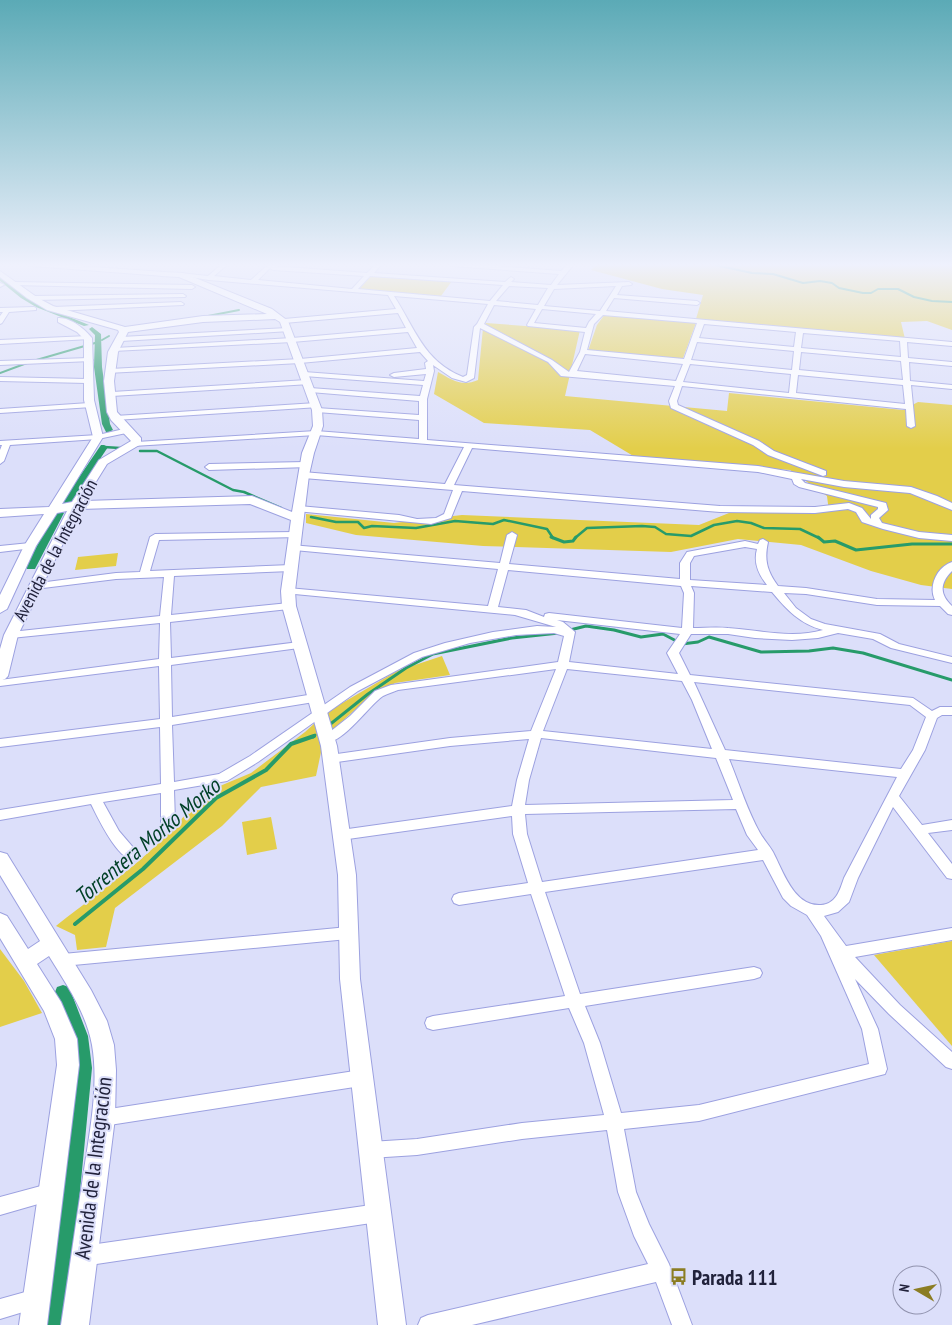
<svg xmlns="http://www.w3.org/2000/svg" width="952" height="1325" viewBox="0 0 952 1325" font-family="'PT Sans Narrow',sans-serif">
  <rect width="100%" height="100%" fill="#dcdffa"/>
  <!-- green -->
  <g fill="#e3ce4a">
    <polygon points="597,264 952,264 952,330 927,321 901,322 905,339 696,319 703,295 662,289 591,270"/>
    <polygon points="371,276 452,281 441,296 358,290"/>
    <polygon points="605,314 696,323 682,361 588,351 597,325"/>
    <path d="M486,323l94,7 -15,66 162,15 2,-18 174,17 15,-8 34,3v184l-31,-4 -50,-14 -70,-26 -63,-6 -67,13 -188,-6 -127,-11 -50,-12v-9l88,9 68,-8 237,10 30,-12 100,-1 -2,-16 -37,-26 -155,-13 -45,-27 -106,-7 -50,-29 4,-22c14,8 24,15 40,8l5,-52z"/>
    <polygon points="118,553 116,566 75,570 78,557"/>
    <path d="M442,656l8,19 -55,8 -35,22 -36,33 -8,38 -55,11 -39,39 -107,82 -9,39 -29,3 -2,-15 -19,-9c36,-29 125,-90 140,-130l55,-23 54,-41 22,-20 70,-41z"/>
    <polygon points="271,817 277,849 247,855 242,822"/>
    <polygon points="952,941 952,1046 874,955"/>
    <polygon points="0,949 24,981 42,1013 0,1027"/>
  </g>
  <g fill="none" stroke-linecap="round" stroke-linejoin="round">
    <!-- stream-far3 -->
    <g stroke="#279b6a" stroke-width="2">
      <polyline points="711,264 752,273 773,274 803,283 820,281 832,283 839,288 863,293 871,293 878,289 898,289 914,297 932,301 952,302"/>
      <polyline points="208,316 239,310"/>
      <polyline points="102,340 109,336"/>
      <polyline points="33,361 95,343"/>
      <polyline points="0,373 27,363"/>
    </g>
    <!-- stream-far2 -->
    <g stroke="#279b6a" stroke-width="2.5">
      <polyline points="104,447 120,448"/>
      <polyline points="140,451 157,451 233,490 244,492 281,508"/>
      <polyline points="311,517 336,522 358,522 364,528 372,526 416,528 455,521 493,524 504,520 547,529 553,538"/>
      <polyline points="575,538 587,528 642,526 655,527 666,534 691,536 714,525 737,521 751,523 764,528 800,529 819,538"/>
    </g>
    <!-- stream-far1 -->
    <g stroke="#279b6a" stroke-width="3">
      <polyline points="551,537 564,542 573,541 576,537"/>
      <polyline points="818,537 824,542 835,541 856,550 912,544 952,544"/>
      <polyline points="570,630 586,626 614,630 641,637 663,634 682,644 698,642 709,637 761,652 809,651 833,648 863,653 952,680"/>
      <polyline points="328,726 368,694 406,668 433,654 512,638 559,633"/>
      <polyline points="313,737 315,735"/>
    </g>
    <!-- stream -->
    <polyline stroke="#279b6a" stroke-width="4" points="75,924 143,869 216,798 266,770 291,744 314,736"/>
    <!-- canal -->
    <g fill="#279b6a" fill-rule="evenodd">
      <polygon points="0,276 40,305 89,325 84,326 36,307 21,298 0,281"/>
      <polygon points="92,327 101,334 102,367 110,424 113,430 109,432 106,432 102,424 94,367 95,335 89,329"/>
      <polygon points="101,445 104,445 108,447 66,510 60,510 58,508"/>
      <polygon points="59,510 64,513 36,567 35,569 27,569 26,567 54,513"/>
      <polygon points="63,985 69,987 71,992 88,1036 92,1068 67,1325 47,1325 76,1068 72,1036 55,992 57,987"/>
    </g>
    <defs>
      <g id="street">
        <polygon points="29,264 50,264 164,272 167,274 164,276 32,266"/>
        <path d="M222,264h6l-14,12 37,4 18,-16h6l-2,2 94,7 9,-9h6l-8,9 131,9 6,-5 3,2 -3,3 40,3 8,-11 -107,-8 -3,-2h20l92,7 7,-7h6l-17,21 72,-3 3,2 -1,1 -9,1 -5,9 80,6 3,2 -3,2 -83,-7 -8,13 346,31v4l-45,-4 1,16 44,4v4l-43,-4 1,19 42,4v4l-41,-4 4,41 -4,2 -4,-2 -1,-17 -224,-23 -5,15 1,4 81,36 15,10 52,20v4l-3,1 -55,-21 -15,-10 -82,-37 -2,-7 6,-15 -114,-10 -13,-14 -68,-34 -6,50 -8,4 -14,-4 -19,-13 1,6 -7,28v41l331,26 86,15 67,6 26,9 15,7v7l-42,-17 -66,-6 -43,-8 4,4 81,20 2,7 -9,8 3,5 37,9 33,3v6l-33,-3 -36,-9 -21,-7 -6,-10 -8,-3 -33,4 -95,-1 -258,-21 -11,27 -20,6 -135,-13v-4l3,-1 100,9 18,4 19,-1 8,-4 9,-24 -150,-12 -4,-3 4,-3 142,12 19,-37 -148,-12 -183,11 -1,-2 4,-2 180,-11 103,8v-19l-102,-8 -4,-2 4,-2 102,7v-14l-109,-9 -4,-2 4,-2 110,8 3,-11 -119,-9 -4,-2 4,-2 120,9 2,-7 -32,3 -4,-2 4,-2 32,-4 -1,-6 3,-2 -8,-9 -120,11 -193,10 -1,-2 4,-2 190,-10 117,-11 -9,-16 -116,10 -179,9 -1,-1 3,-2 177,-10 114,-10 -8,-15 -114,10 -3,-2 3,-2 112,-10 -8,-14 -179,-15 -32,-5 3,-2 28,3zM270,268l3,2 91,6 -12,13 -94,-9zM370,276l133,9 -13,16 -132,-12zM509,286l39,2 -10,17 -42,-4zM616,286l-16,25 -56,-5 10,-17zM394,296l94,8 -11,20 -3,3 -7,48 -4,2c-40,-16 -48,-49 -69,-81zM494,305l42,4 -9,16 1,1 57,6 -5,20 -11,20 -17,-12 -68,-36zM542,309l54,5 -7,8 -3,6 -52,-5zM603,315l94,8 -13,36 -97,-9 7,-26zM704,324l92,8 -2,15 -95,-9zM803,333l97,8 1,16 -100,-9zM697,342l97,9 -2,19 -101,-10zM801,352l100,9 2,19 -104,-10zM585,354l98,10 -7,17 -99,-10zM690,364l101,10 -2,19 -106,-11zM798,375l105,10 2,19 -109,-11zM472,448l286,24 34,7 2,5 5,3 79,20v2l-7,6v4l-9,-11 -13,-5 -34,4 -95,-1 -266,-21z"/>
        <polygon points="14,282 192,285 195,287 192,289 12,285 12,283"/>
        <polygon points="0,283 3,284 4,285 0,287"/>
        <polygon points="183,294 186,296 185,297 32,300 29,298 32,296"/>
        <polygon points="181,302 184,304 183,305 53,311 50,309 53,307"/>
        <polygon points="34,307 36,308 36,310 9,312 2,323 0,324 0,316 3,312 0,312 0,308"/>
        <polygon points="288,328 291,330 290,331 121,341 118,339 121,337"/>
        <polygon points="88,336 90,337 90,339 0,344 0,340"/>
        <polygon points="89,358 93,360 91,361 0,365 0,361"/>
        <polygon points="0,377 87,379 91,381 87,383 0,381"/>
        <polygon points="307,380 311,382 310,384 112,396 108,394 112,392"/>
        <polygon points="89,403 92,403 92,407 0,413 0,409"/>
        <polygon points="316,403 320,405 319,407 115,420 111,418 115,416"/>
        <polygon points="128,428 132,430 131,432 98,439 10,445 4,461 0,464 0,450 2,445 0,445 0,441 98,435"/>
        <polygon points="306,462 309,463 309,467 209,470 205,467 209,464"/>
        <path d="M296,532l5,3 -2,2 -140,3 -9,31 141,-6 5,3 -5,3 -117,5 -3,39 118,-12 5,3 -5,3 -119,13 1,36 128,-16 6,3 -6,3 -128,17 1,52 142,-23 6,4 -6,4 -142,23 2,57 45,-8 31,-18 100,-69 64,-34 31,-10 48,-11 44,-6 19,1 -41,-12 -231,-22 -1,-2 1,-2 4,-1 200,18 10,-37 -204,-19 -3,-1 -2,-2 2,-2 209,18 7,-28 5,-3 5,3 -8,29 171,15v-16l7,-11 58,-11 13,3 2,-4 3,-1 5,3c-4,18 -1,29 10,44l28,2 71,11 58,1c-7,-14 2,-33 17,-38v9c-12,12 -13,23 0,35v9l-4,-1 -8,-8 -63,-1 -71,-11 -22,-1 12,15 15,11 14,5 55,10 19,10 53,13v6l-61,-15 -18,-9 -35,-6 -20,5 -26,2 -37,-2 -27,-4h-37l-12,19 11,22 223,23 19,13 8,-4h12v8h-10l-5,3 -12,32 -26,46 23,29 30,-5v10l-24,3 24,31v15l-5,-1 -54,-71 -35,71 -9,24 -11,10 -14,4 22,30 106,-18v12l-97,17 45,48 52,47v17l-6,-2 -57,-53 -34,-35 23,50 9,40 -2,5 -186,47 -75,8 12,63 13,32 20,40 23,61h-20l-16,-43 -184,43h-54l3,-7 7,-3 220,-51 -14,-28 -16,-44 -11,-62 -85,9 -105,16 -47,3 -6,-2 -3,-6 3,-6 6,-2 47,-3 105,-16 82,-8 -20,-72 -15,-35 -136,22 -6,-2 -2,-5 2,-5 6,-2 132,-20 -34,-102 -72,11 -5,-2 -2,-4 2,-4 5,-2 69,-10 -15,-49 -1,-18 -171,24 -5,-2 -2,-3 2,-3 5,-2 171,-24 5,-26 12,-41 -79,7 -120,17 -4,-1 -2,-3 2,-3 4,-1 120,-17 81,-7 25,-62 -158,21c-5,2 -11,4 -15,6 -15,10 -42,51 -60,46l-2,-3 29,-23 25,-25 16,-6 167,-23 6,-26 -10,-3 -38,2 -46,8 -48,14 -64,34 -100,71 -31,19 -53,9 1,32 -2,3h-10l-2,-3v-29l-58,9 16,29 18,21 2,4 -2,4c-17,5 -39,-42 -46,-56l-91,16v-10l161,-26 -1,-57 -160,20v-8l160,-20 -1,-53 -159,20v-6l159,-21 1,-36 -149,15 -5,-3 5,-3 149,-16 4,-39 -48,2 -81,10 -5,-3 1,-2 85,-11 24,-1 10,-35 5,-3zM745,547l12,2c-4,14 2,26 10,36l-77,-5v-17l4,-7zM508,570l173,16 3,7 -2,35 -133,-15 -4,1 -1,3 -18,-7 -28,-3zM691,586l81,6c15,18 28,32 51,38 -31,9 -64,0 -95,-2 -11,-1 -24,0 -35,0l1,-35zM557,620l123,14 -13,19 11,21 -109,-12 6,-30 -12,-10zM567,669l115,12 10,19 20,49 -169,-18zM694,682l216,23 16,12 -13,33 -12,19 -176,-19zM541,738l175,20 17,42 -208,5 4,-25zM729,759l168,18 -53,101c-4,12 -8,26 -23,27 -27,2 -38,-34 -48,-53 -4,-7 -9,-12 -13,-19 -13,-23 -21,-50 -31,-74zM736,809l11,26 11,15 -216,32 -15,-48 -2,-20zM763,860l20,38 8,8 16,9 14,21 41,93 7,35 -170,41 -78,8 -21,-70 -15,-37 169,-27 6,-2 2,-4 -2,-4 -6,-2 -174,27 -35,-102z"/>
        <polygon points="30,543 33,544 35,546 33,548 0,552 0,546"/>
        <polygon points="348,927 353,929 356,933 353,937 348,939 63,966 58,964 55,960 58,956 63,954"/>
        <polygon points="361,1070 367,1073 370,1078 367,1083 361,1086 103,1126 97,1124 94,1118 97,1112 103,1110"/>
        <polygon points="52,1183 59,1186 61,1192 59,1198 0,1215 0,1197"/>
        <polygon points="378,1204 385,1206 387,1213 385,1220 378,1222 83,1266 76,1263 73,1256 76,1249 83,1246"/>
        <polygon points="36,1289 43,1292 46,1299 43,1306 0,1319 0,1299"/>
      </g>
      <g id="secondary">
        <path d="M0,271l38,27 15,8 72,21 78,-11 64,-2 -88,-37 -18,-1 -1,-2 4,-2 19,1 89,36 16,12 34,89 1,16 -9,27 -5,22 -14,116 1,15 41,140 19,129 4,104 46,346h-28l-38,-346 -2,-104 -17,-129 -39,-140 -1,-15 10,-71 -41,-16 -170,5 -62,126 -10,41 -3,3 -5,2v-32l4,-14 63,-124 -10,2 -21,33 -29,63 -7,4v-18l24,-49 20,-32 -44,3v-8l49,-2 44,-70 -9,-37v-61l-7,-7 -19,-10v-4c12,-1 27,11 34,20l2,62 9,37 -41,67 10,-2 27,-42 32,-19 -20,-21 -4,-8 -3,-31 4,-29 11,-20 -1,-2 -71,-20 -20,-12 -27,-21zM275,319l5,3 32,88 1,16 -11,27 -10,59 -40,-16 -168,5 23,-37 34,-20v-6l-24,-26 -3,-31 4,-29 10,-20 75,-10z"/>
        <path d="M0,852l7,2 84,136 16,31 7,24 2,25 -1,48 -26,207h-28c8,-52 15,-103 23,-155 6,-40 15,-85 8,-125 -6,-33 -26,-61 -43,-89l-12,8 24,38 16,37 2,26 -32,260h-28l38,-260 -2,-26 -11,-28 -44,-73v-25l7,3 21,33 12,-8 -40,-66z"/>
      </g>
    </defs>
    <!-- street casing -->
    <use href="#street" stroke="#9ca1e0" stroke-width="2"/>
    <!-- secondary casing -->
    <use href="#secondary" stroke="#9ca1e0" stroke-width="2"/>
    <!-- street -->
    <use href="#street" fill="#fff" fill-rule="evenodd"/>
    <!-- secondary -->
    <use href="#secondary" fill="#fff" fill-rule="evenodd"/>
  </g>
  <!-- sky -->
  <linearGradient id="sky" x2="0" y2="1"><stop stop-color="#5baab6"/><stop offset="0.59" stop-color="#eff1fd"/><stop offset="1" stop-color="#eff1fd" stop-opacity="0"/></linearGradient>
  <rect width="952" height="449" fill="url(#sky)"/>
  <!-- icons -->
  <defs>
    <symbol id="bus-bare" viewBox="-9 -9 18 18"><path d="M-5-6H5V4H4V6H2V4H-2V6H-4V4H-5ZM-3.5-4V0h7V-4ZM-3.5 1.2v1.5H-2V1.2ZM2 1.2v1.5H3.5V1.2Z" fill="#8b7d23" stroke="#dcdffa" stroke-width="2.5" paint-order="stroke"/></symbol>
  </defs>
  <g fill-rule="evenodd">
    <use href="#bus-bare" x="666" y="1264" width="25" height="25"/>
  </g>
  <g text-anchor="middle" dominant-baseline="central" stroke-width="4" stroke-linejoin="round" paint-order="stroke">
    <!-- street labels -->
    <g font-size="18" fill="#21223b" stroke="#dcdffa">
      <text transform="translate(55 550) rotate(-62)">Avenida de la Integración</text>
    </g>
    <!-- near-street labels -->
    <g font-size="21" fill="#21223b" stroke="#dcdffa">
      <text transform="translate(93 1168) rotate(-83)">Avenida de la Integración</text>
    </g>
    <!-- near-poi labels -->
    <g font-size="21" font-weight="bold" fill="#21223b" stroke="#dcdffa" text-anchor="start">
      <text x="692" y="1277">Parada 111</text>
    </g>
    <!-- near-water labels -->
    <g font-size="22" font-style="italic" fill="#004027" stroke="#dcdffa">
      <text transform="translate(147 841) rotate(-40)">Torrentera Morko Morko</text>
    </g>
  </g>
  <!-- north arrow -->
  <g transform="translate(917 1290) rotate(279)"><circle r="24" fill="#dcdffa" stroke="#9193ae"/>
  <path d="M0-4L9 19L0 12L-9 19Z" fill="#8b7d23"/>
  <text y="-8" font-size="14" font-weight="bold" text-anchor="middle" fill="#21223b">N</text>
  </g>
</svg>
